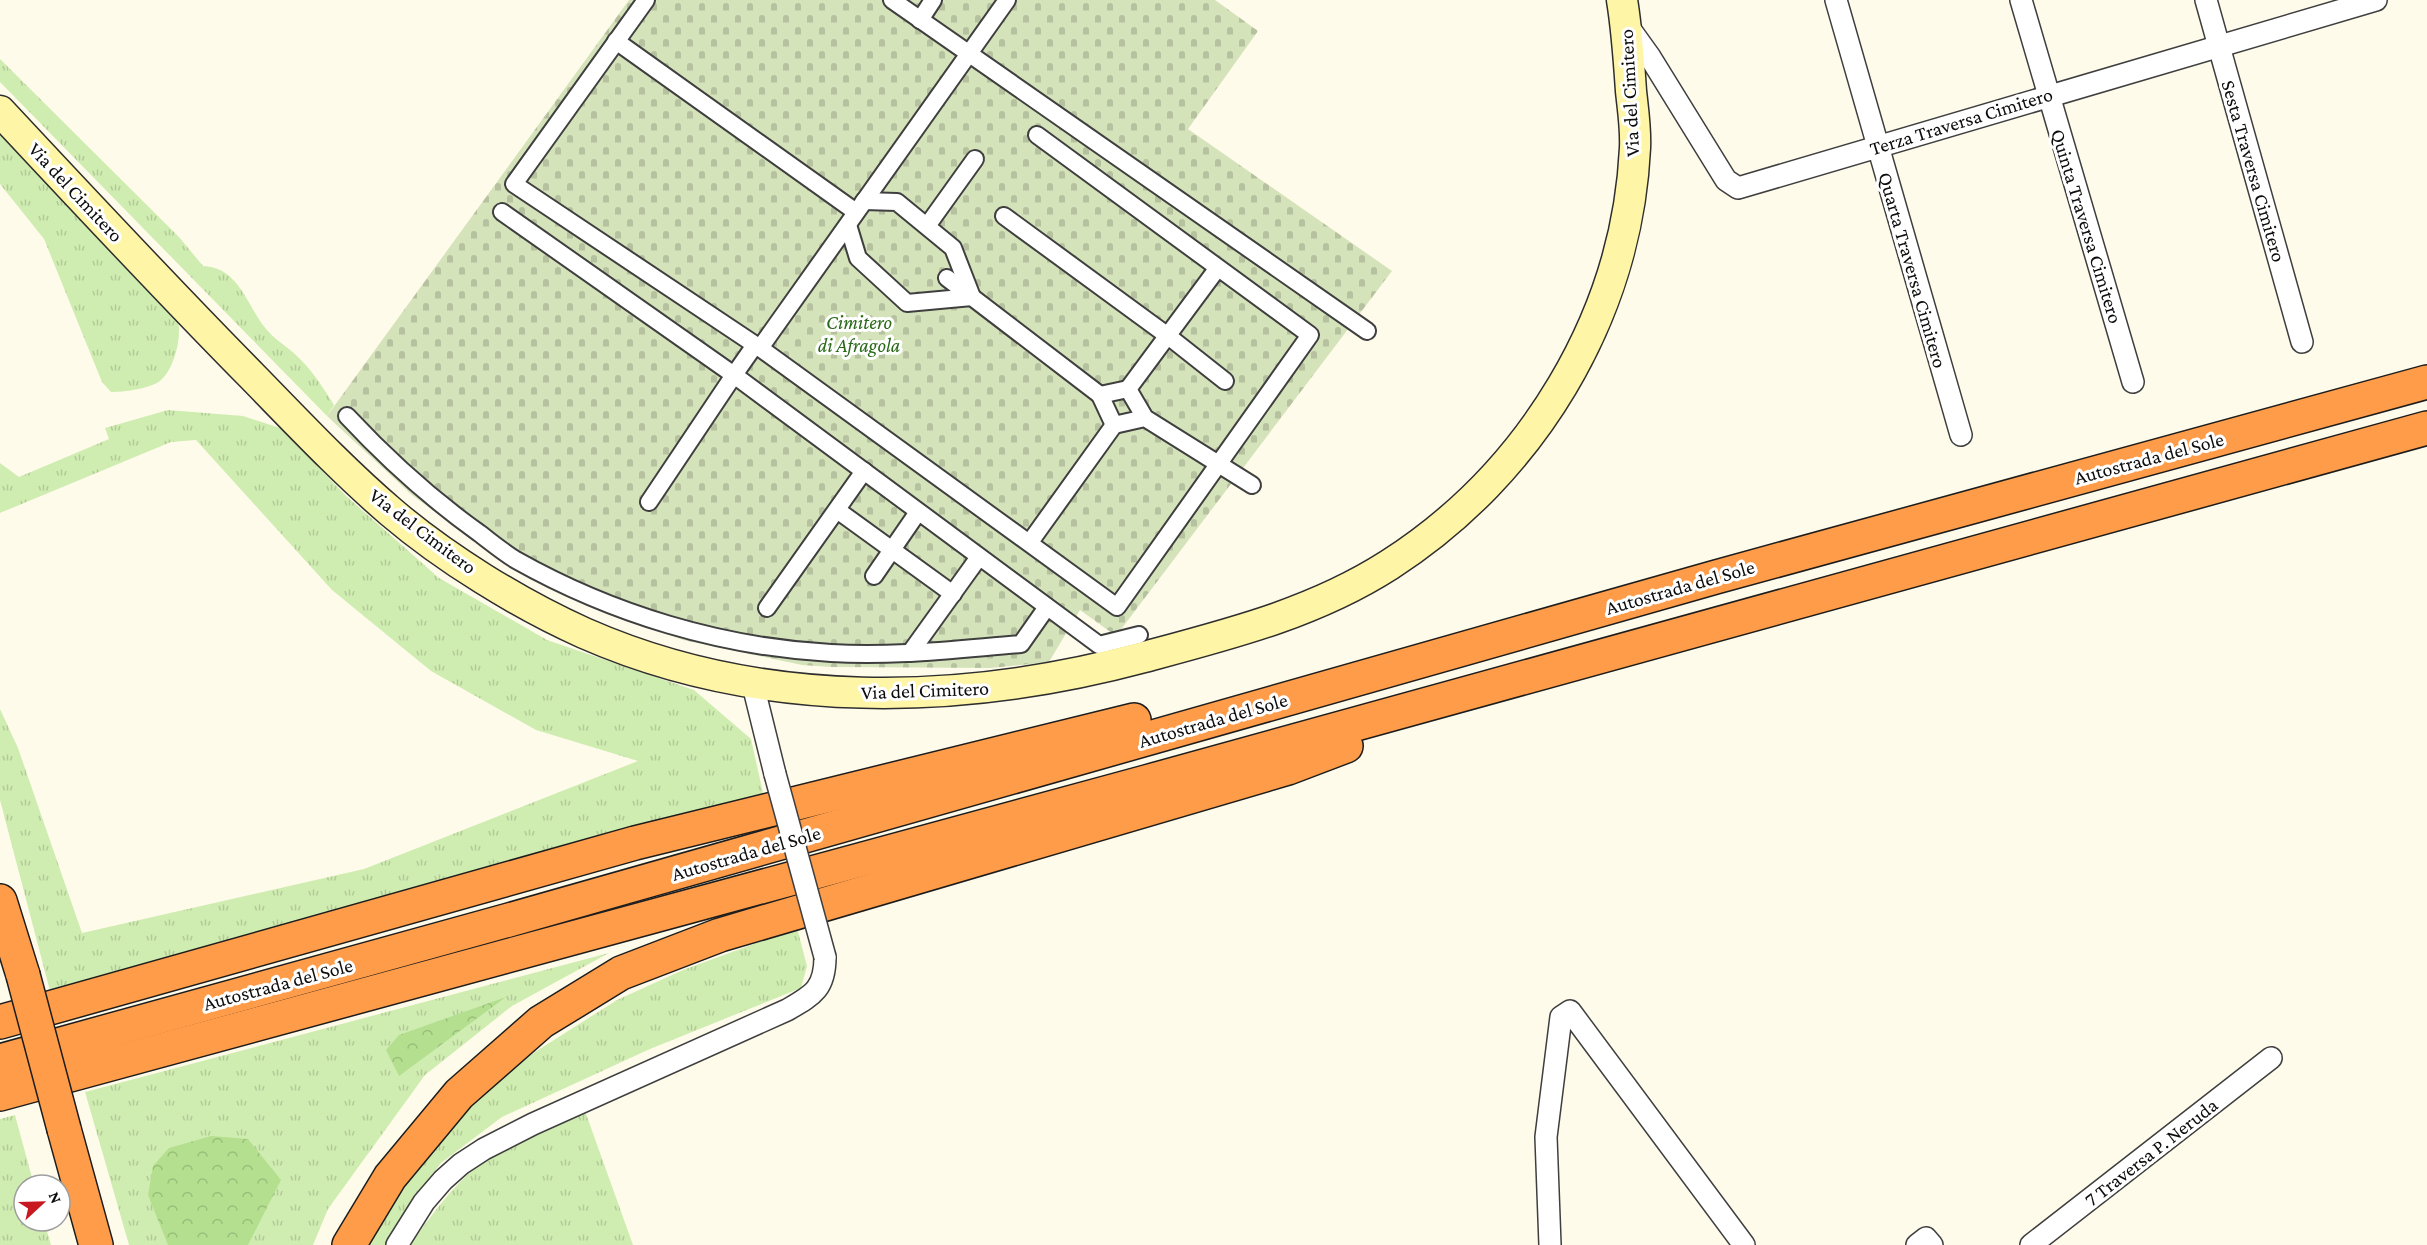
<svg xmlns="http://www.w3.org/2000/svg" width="2427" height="1245" viewBox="0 0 2427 1245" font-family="'Crimson Pro',serif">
  <defs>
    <pattern id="grass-tufts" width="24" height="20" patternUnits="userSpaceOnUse" patternTransform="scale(1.5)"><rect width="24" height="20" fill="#d0edb1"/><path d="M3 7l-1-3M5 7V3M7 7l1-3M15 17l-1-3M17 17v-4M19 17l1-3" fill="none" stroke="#b1ca97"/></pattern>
    <pattern id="forest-crowns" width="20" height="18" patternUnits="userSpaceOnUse" patternTransform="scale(1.5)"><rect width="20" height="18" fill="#b3df8f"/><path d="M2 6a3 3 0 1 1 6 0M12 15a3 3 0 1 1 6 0" fill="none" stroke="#99be7a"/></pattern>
    <pattern id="cemetery-stones" width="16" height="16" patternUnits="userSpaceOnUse" patternTransform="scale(1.5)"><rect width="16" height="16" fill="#d5e3ba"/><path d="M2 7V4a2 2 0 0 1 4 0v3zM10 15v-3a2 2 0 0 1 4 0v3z" fill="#b6c29f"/></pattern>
  </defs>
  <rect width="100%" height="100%" fill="#fffbeb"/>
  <!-- grass -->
  <g fill="url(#grass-tufts)">
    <path d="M0,59l179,178 24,29c36,1 44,40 63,63 10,12 24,19 35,31 13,13 23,29 33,45l-7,11 -327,-334z"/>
    <path d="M0,133l169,171c3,5 7,11 9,17 4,17 -4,49 -18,60 -11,8 -36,11 -49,11l-9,-10 -58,-143 -44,-55z"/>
    <polygon points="168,410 243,416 283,429 345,495 439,578 547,640 694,690 751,739 765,802 50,991 0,800 0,709 18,748 82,933 364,869 638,761 536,730 431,671 332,590 196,440 171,442 0,513 0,463 19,477 109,439 105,428"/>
    <polygon points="797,928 807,966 801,988 650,1049 502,1117 441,1163 416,1195 385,1245 369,1245 405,1182 444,1134 494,1082 535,1052 617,1000 683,970"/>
    <polygon points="609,953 512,1006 425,1075 328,1209 313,1245 129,1245 85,1092"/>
    <path d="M585,1111l48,134h-223c22,-30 44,-62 74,-84 27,-19 70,-35 101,-50z"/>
    <polygon points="15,1115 34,1185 24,1185 24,1221 44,1221 51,1245 0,1245 0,1119"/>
  </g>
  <!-- forest -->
  <g fill="url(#forest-crowns)">
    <polygon points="506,997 399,1076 386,1050 399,1035"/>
    <polygon points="211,1136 248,1139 281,1180 248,1245 168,1245 148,1195 153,1166 169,1148"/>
  </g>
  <!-- cemetery -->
  <polygon fill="url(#cemetery-stones)" points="629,0 1215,0 1258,31 1188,129 1392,271 1116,636 1080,610 1049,662 991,668 831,667 802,665 683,640 595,608 504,562 412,495 327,416"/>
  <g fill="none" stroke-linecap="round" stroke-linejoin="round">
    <defs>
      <g id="pedestrian">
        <polyline points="646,0 514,184 760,348 1007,0"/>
        <polyline points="892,0 1367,331"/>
        <polyline points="920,20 933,0"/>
        <polyline points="616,41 856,212"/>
        <polyline points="502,212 734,375 649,502"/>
        <polyline points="1004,216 1168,336 1225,381"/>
        <polyline points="848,225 858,258 907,303 972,297 953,248 897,202 864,201"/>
        <polyline points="927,226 975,159"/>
        <polyline points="947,278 1100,395"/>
        <polyline points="755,345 734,375 1099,645 1139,635"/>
        <polyline points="760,348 1117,607 1310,335 1037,135"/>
        <polyline points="1128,389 1217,269"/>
        <path d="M347,416c41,44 83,82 132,117 12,9 24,19 37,27 96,54 205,87 315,93 63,4 127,-4 190,-9l26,-37"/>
        <polyline points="1145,418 1128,389 1100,395 1114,425 1145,418 1252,485"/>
        <polyline points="837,510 953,594"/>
        <polyline points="1030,542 1114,425"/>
        <polyline points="874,576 918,512"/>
        <polyline points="767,608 864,471"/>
        <polyline points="910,653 979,557"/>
      </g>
      <g id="minor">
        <polyline points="1836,0 1961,435"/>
        <polyline points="2021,0 2133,382"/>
        <polyline points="2206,0 2302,342"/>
        <polyline points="1627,25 1650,57 1726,180 1738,188 2376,0"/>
        <polyline points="752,681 775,774"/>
        <path d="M397,1245l27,-43 19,-22 18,-16 23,-15 49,-25 254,-114c26,-15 38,-21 38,-53"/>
        <polyline points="1550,1245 1546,1137 1561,1017 1570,1011 1744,1245"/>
        <polyline points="1917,1245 1926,1238 1932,1245"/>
        <polyline points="2031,1245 2271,1058"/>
      </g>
      <path id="secondary" d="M0,111c83,89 166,178 252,265 45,46 90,94 139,136 54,46 128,92 193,121 177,78 377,73 560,24 86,-23 170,-44 245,-92 142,-91 238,-248 246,-417 1,-19 -2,-38 -4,-57 -2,-30 -4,-61 -9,-91"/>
      <g id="motorway">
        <polyline points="0,901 23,975"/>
        <polyline points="0,1022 635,843 1134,720"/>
        <polyline points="0,1061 509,920 1716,577 2427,382"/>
        <polyline points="0,1094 1146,782 2427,428"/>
        <polyline points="64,1129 96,1245"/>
        <polyline points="349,1245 390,1177 459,1094 541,1022 621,973 720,935 1288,768 1346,746"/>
      </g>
    </defs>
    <!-- pedestrian casing -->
    <use href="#pedestrian" stroke="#3f3f3f" stroke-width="20"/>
    <!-- minor casing -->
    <use href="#minor" stroke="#3f3f3f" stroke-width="24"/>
    <!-- secondary casing -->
    <use href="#secondary" stroke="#2e2e2e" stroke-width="33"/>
    <!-- motorway casing -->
    <use href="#motorway" stroke="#1d1d1d" stroke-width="36"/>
    <!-- pedestrian -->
    <use href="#pedestrian" stroke="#fff" stroke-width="16"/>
    <!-- minor -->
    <use href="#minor" stroke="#fff" stroke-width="21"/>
    <!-- secondary -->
    <use href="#secondary" stroke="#fff5a6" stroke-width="30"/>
    <!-- motorway -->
    <use href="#motorway" stroke="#ff9c49" stroke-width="33"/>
    <defs>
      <polyline id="minor-bridge" points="775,774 825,957"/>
      <polyline id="motorway-bridge" points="23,975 64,1129"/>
    </defs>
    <!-- minor-bridge casing -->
    <use href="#minor-bridge" stroke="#3f3f3f" stroke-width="24" stroke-linecap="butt"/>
    <!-- motorway-bridge casing -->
    <use href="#motorway-bridge" stroke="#1d1d1d" stroke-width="36" stroke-linecap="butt"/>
    <!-- minor-bridge -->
    <use href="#minor-bridge" stroke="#fff" stroke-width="21"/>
    <!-- motorway-bridge -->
    <use href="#motorway-bridge" stroke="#ff9c49" stroke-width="33"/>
  </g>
  <g text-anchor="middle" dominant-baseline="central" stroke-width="6" stroke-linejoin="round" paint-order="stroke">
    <!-- street labels -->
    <g font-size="20" fill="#0c0c0c" stroke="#fff">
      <text transform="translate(1629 93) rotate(-93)">Via del Cimitero</text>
      <text transform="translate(1961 121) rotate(-17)">Terza Traversa Cimitero</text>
      <text transform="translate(2254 171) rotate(74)">Sesta Traversa Cimitero</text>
      <text transform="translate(76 192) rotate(47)">Via del Cimitero</text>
      <text transform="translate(2087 226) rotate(73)">Quinta Traversa Cimitero</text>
      <text transform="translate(1913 270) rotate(74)">Quarta Traversa Cimitero</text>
      <text transform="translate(2149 458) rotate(-15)">Autostrada del Sole</text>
      <text transform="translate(423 531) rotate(37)">Via del Cimitero</text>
      <text transform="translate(1680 587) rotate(-16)">Autostrada del Sole</text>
      <text transform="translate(925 690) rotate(-2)">Via del Cimitero</text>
      <text transform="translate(1213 720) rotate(-16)">Autostrada del Sole</text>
      <text transform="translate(746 853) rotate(-16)">Autostrada del Sole</text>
      <text transform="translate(278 984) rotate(-15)">Autostrada del Sole</text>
      <text transform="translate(2151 1152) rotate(-38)">7 Traversa P. Neruda</text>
    </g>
    <!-- park labels -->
    <g font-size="20" font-style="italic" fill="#286917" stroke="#fff">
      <text x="859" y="322">Cimitero<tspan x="859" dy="23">di Afragola</tspan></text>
    </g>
  </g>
  <!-- north arrow -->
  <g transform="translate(42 1203) rotate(68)"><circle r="28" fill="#ffffff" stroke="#9e9e9e" stroke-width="1.5"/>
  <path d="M0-4.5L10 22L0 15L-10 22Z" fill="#c81820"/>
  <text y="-9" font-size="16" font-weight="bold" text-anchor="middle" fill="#0c0c0c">N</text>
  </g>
</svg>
